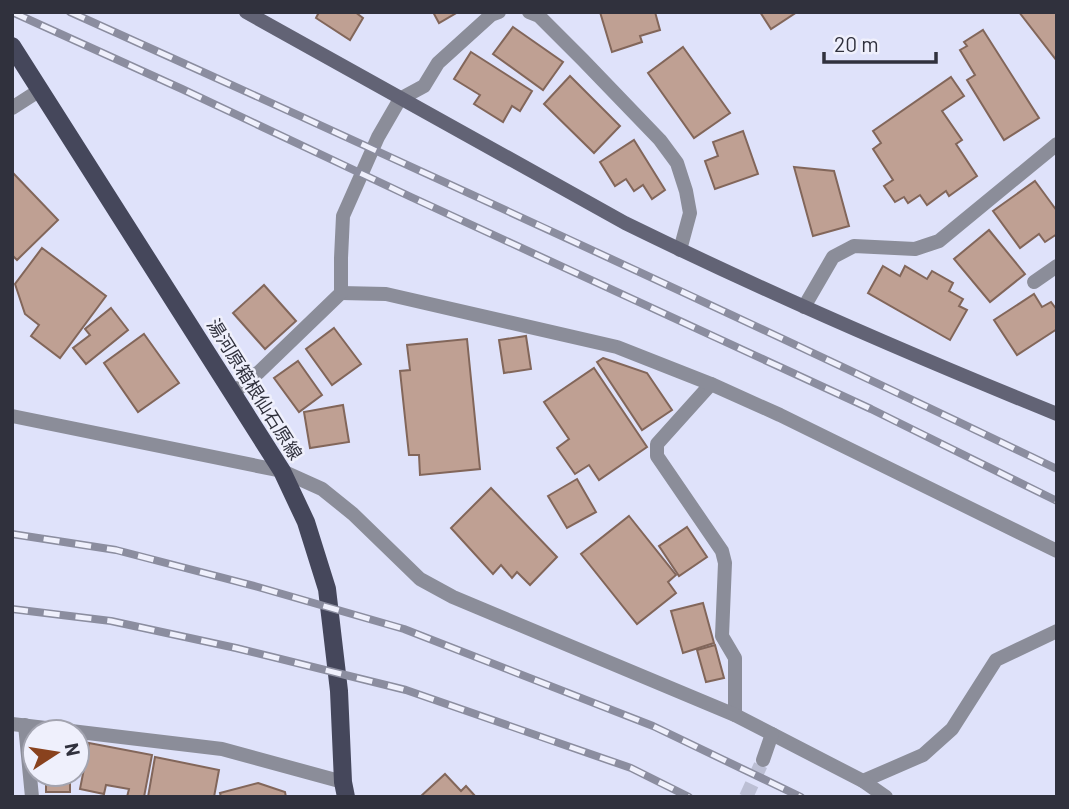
<svg xmlns="http://www.w3.org/2000/svg" width="1069" height="809" viewBox="0 0 1069 809" font-family="Barlow,'Noto Sans JP',sans-serif">
  <rect width="100%" height="100%" fill="#dfe2fa"/>
  <!-- building -->
  <g fill="#bfa093" stroke="#82665a" stroke-width="2">
    <polygon points="319,12 355,12 363,18 350,40 316,18"/>
    <polygon points="433,12 458,12 439,23"/>
    <polygon points="600,12 655,12 660,30 640,36 642,42 612,52"/>
    <polygon points="760,12 797,12 771,29"/>
    <polygon points="1019,12 1057,12 1057,61"/>
    <polygon points="513,27 563,62 543,90 493,54"/>
    <polygon points="983,30 1039,118 1004,140 967,80 975,75 960,50 967,46 964,42"/>
    <polygon points="683,47 730,113 694,138 648,73"/>
    <polygon points="471,52 532,91 520,111 512,106 503,122 474,104 480,95 454,79"/>
    <polygon points="570,76 620,126 594,153 544,104"/>
    <polygon points="951,77 964,96 942,111 962,140 956,144 977,176 949,196 946,191 927,205 920,195 908,203 904,197 895,202 884,186 893,180 873,149 881,143 873,131"/>
    <polygon points="743,131 758,174 715,189 705,161 718,156 713,142"/>
    <polygon points="634,140 665,190 652,199 643,185 634,191 626,179 615,186 600,162"/>
    <polygon points="794,167 834,171 849,226 813,236"/>
    <polygon points="14,174 58,220 17,260 13,256 12,257 12,176"/>
    <polygon points="1035,181 1057,211 1057,234 1045,242 1039,234 1020,248 993,211"/>
    <polygon points="989,230 1025,274 990,302 954,259"/>
    <polygon points="42,248 106,296 60,358 31,336 39,325 25,314 15,284"/>
    <polygon points="883,266 900,276 905,266 927,279 932,271 953,283 949,291 963,299 959,306 967,310 950,340 868,293"/>
    <polygon points="264,285 296,321 265,349 233,313"/>
    <polygon points="1034,294 1042,307 1051,302 1057,310 1057,329 1017,355 994,320"/>
    <polygon points="111,308 128,330 86,364 73,348 90,335 85,329"/>
    <polygon points="334,328 361,364 332,385 306,349"/>
    <polygon points="144,334 179,383 138,412 104,363"/>
    <polygon points="526,336 531,369 504,373 499,340"/>
    <polygon points="467,339 480,469 420,475 419,455 409,455 400,371 410,370 407,345"/>
    <polygon points="603,358 647,373 672,410 642,430 597,362"/>
    <polygon points="298,361 322,395 299,412 274,378"/>
    <polygon points="594,368 647,447 599,480 589,465 575,474 557,448 569,439 544,402"/>
    <polygon points="343,405 349,442 310,448 304,412"/>
    <polygon points="577,479 596,512 567,528 548,496"/>
    <polygon points="491,488 557,557 530,585 517,572 512,578 501,565 493,574 451,528"/>
    <polygon points="629,516 676,575 668,582 676,593 637,624 581,554"/>
    <polygon points="687,527 707,557 679,576 659,546"/>
    <polygon points="703,603 714,643 683,653 671,611"/>
    <polygon points="715,645 724,678 706,682 697,650"/>
    <polygon points="89,743 152,755 144,797 127,797 129,789 106,785 104,794 80,789"/>
    <polygon points="155,757 219,770 214,797 148,797"/>
    <rect x="46" y="774" width="24" height="18"/>
    <polygon points="445,774 461,791 466,786 476,797 420,797"/>
    <polygon points="258,783 285,792 286,797 221,797 220,793"/>
  </g>
  <g fill="none" stroke-linecap="round" stroke-linejoin="round">
    <!-- street-tunnel -->
    <polyline stroke="#bcbfd4" stroke-width="14" stroke-dasharray="14 7" stroke-linecap="butt" points="746,797 763,760"/>
    <!-- lane -->
    <g stroke="#8b8d99" stroke-width="14">
      <polyline points="529,12 539,16 583,60 660,140 677,163 686,191 690,213 680,250"/>
      <polyline points="400,99 424,86 438,63 491,15 499,12"/>
      <polyline points="12,108 40,90"/>
      <polyline points="711,384 657,444 657,456 722,551 725,563 722,636 735,658 735,715"/>
      <polyline points="863,781 923,755 952,729 996,660 1057,631"/>
    </g>
    <!-- street -->
    <g stroke="#8b8d99" stroke-width="14">
      <polyline points="1034,282 1057,266"/>
      <polyline points="341,293 386,294 617,347 711,384 780,415 1057,551"/>
      <polyline points="804,307 833,257 854,246 915,249 939,241 1057,144"/>
      <polyline points="233,393 259,372 341,293 341,258 343,216 378,137 400,99"/>
      <polyline points="12,416 282,471 322,489 353,514 420,579 453,597 735,715 863,781 886,797"/>
      <polyline points="12,724 222,749 343,782"/>
      <polyline points="25,725 32,797"/>
      <polyline points="763,760 772,734"/>
    </g>
    <!-- secondary -->
    <path stroke="#626375" stroke-width="14" d="M246,12l379,211c141,69 286,132 432,191"/>
    <!-- primary -->
    <polyline stroke="#45475b" stroke-width="18" points="12,46 282,471 306,522 327,589 339,691 343,782 346,797"/>
    <defs>
      <g id="rail">
        <polyline points="12,12 182,89 411,197 871,409 1057,501"/>
        <path d="M70,12c331,149 660,300 987,457"/>
        <polyline points="12,534 116,550 258,587 404,629 653,726 801,797"/>
        <polyline points="12,609 111,621 236,648 406,690 631,768 689,797"/>
      </g>
    </defs>
    <!-- rail casing -->
    <use href="#rail" stroke="#8b8d9f" stroke-width="8"/>
    <!-- rail -->
    <use href="#rail" stroke="#eff0fc" stroke-width="5" stroke-dasharray="16" stroke-linecap="butt"/>
  </g>
  <g text-anchor="middle" dominant-baseline="central" stroke-width="5" stroke-linejoin="round" paint-order="stroke">
    <!-- street labels -->
    <g font-size="18" fill="#30313d" stroke="#eff0fc">
      <text transform="translate(255 389) rotate(58)">湯河原箱根仙石原線</text>
    </g>
  </g>
  <!-- border -->
  <rect width="1069" height="809" fill="none" stroke="#30313d" stroke-width="28"/>
  <!-- north arrow -->
  <g transform="translate(56 753) rotate(78)"><circle r="33" fill="#eff0fc" stroke="#a3a4b0" stroke-width="2"/>
  <path d="M0-5L12 26L0 18L-12 26Z" fill="#89421e"/>
  <text y="-10" font-size="19" font-weight="bold" text-anchor="middle" fill="#30313d">N</text>
  </g>
  <!-- scale -->
  <path d="M824 52v10h112v-10" fill="none" stroke="#30313d" stroke-width="3.5"/>
  <text x="834" y="52" font-size="21" fill="#30313d" stroke="#eff0fc" stroke-width="5" paint-order="stroke">20 m</text>
</svg>
